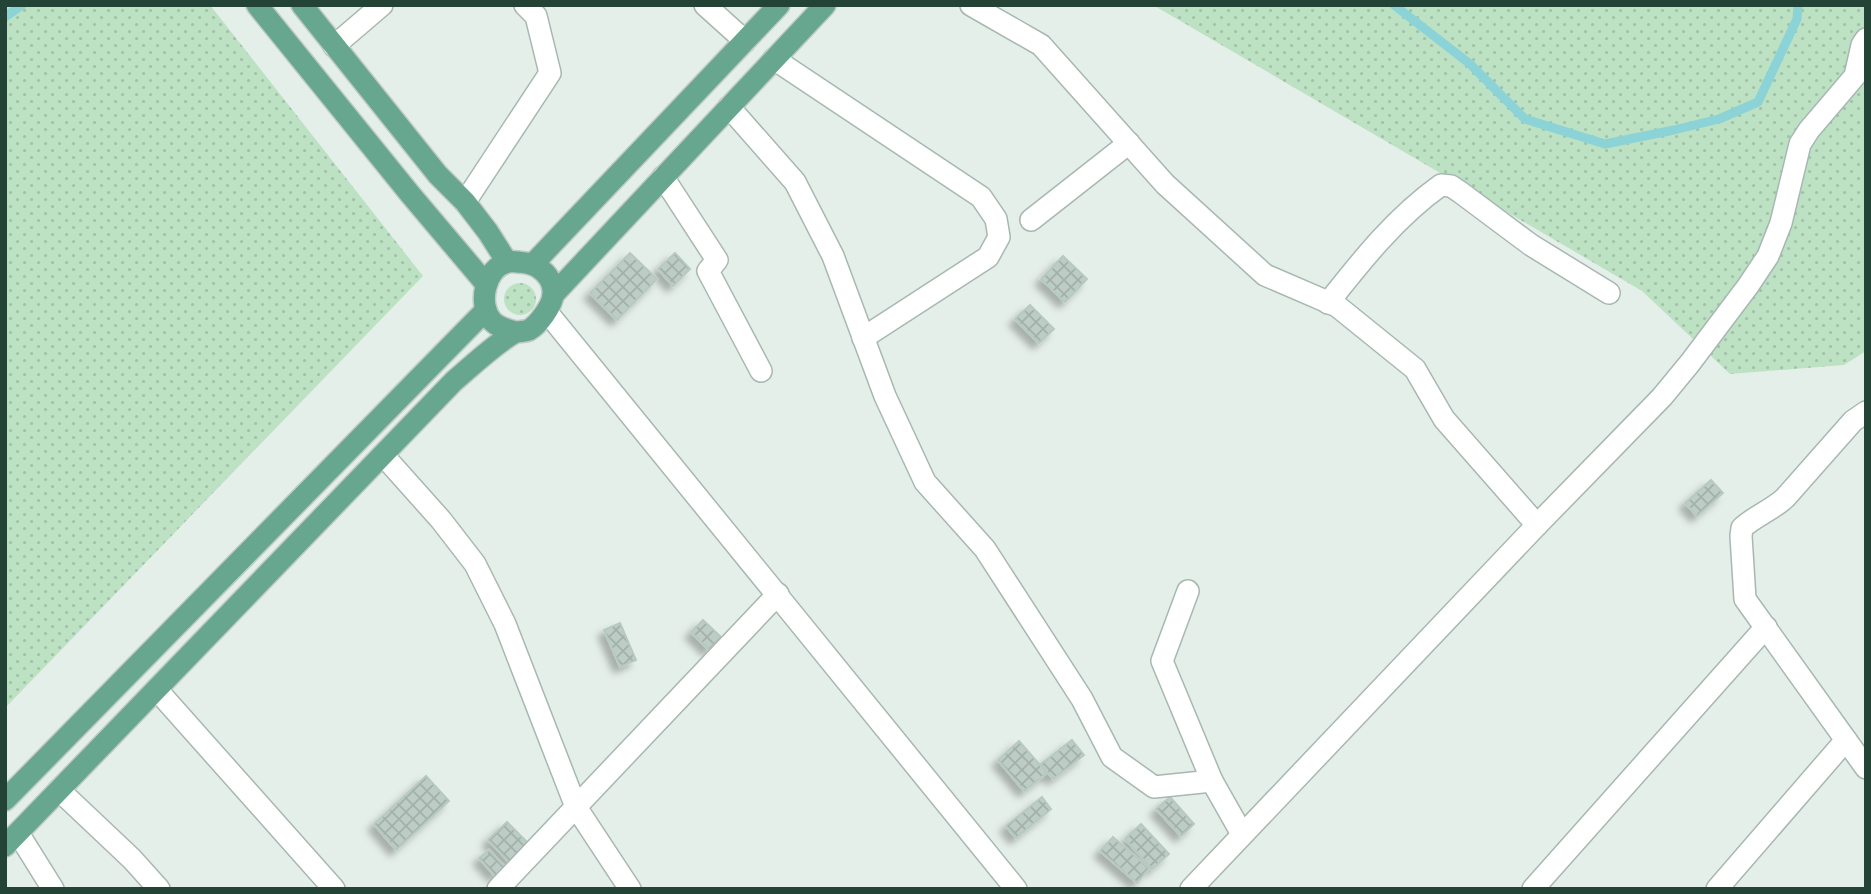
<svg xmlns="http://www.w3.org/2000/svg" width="1871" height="894" viewBox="0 0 1871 894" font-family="'Source Sans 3',sans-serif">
  <defs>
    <pattern id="grass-dots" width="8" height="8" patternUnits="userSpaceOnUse" patternTransform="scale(1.75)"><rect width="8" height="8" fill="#bde1c3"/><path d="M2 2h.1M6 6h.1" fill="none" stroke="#a2c2a8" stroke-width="1.8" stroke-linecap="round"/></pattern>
    <pattern id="building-cross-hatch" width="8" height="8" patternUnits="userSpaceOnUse" patternTransform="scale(1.75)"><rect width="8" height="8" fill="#bdcdc5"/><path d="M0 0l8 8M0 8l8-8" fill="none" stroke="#a2b1aa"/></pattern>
    <filter id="shadow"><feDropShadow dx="-6" dy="6" stdDeviation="3.5" flood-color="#0004"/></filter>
  </defs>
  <rect width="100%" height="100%" fill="#e5efea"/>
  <!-- grass -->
  <g fill="url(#grass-dots)">
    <polygon points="5,5 210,5 423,276 5,708"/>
    <polygon points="1153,5 1866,5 1866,351 1844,365 1730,374 1642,291"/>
    <circle cx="520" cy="299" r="16"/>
  </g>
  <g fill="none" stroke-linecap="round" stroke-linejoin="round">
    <!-- stream -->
    <g stroke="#8bd3d7" stroke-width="9">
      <polyline points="1394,5 1470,64 1525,119 1605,144 1674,130 1719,119 1758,102 1797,19 1798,5"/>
      <polyline points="5,17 22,5"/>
    </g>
  </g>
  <!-- building -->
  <g fill="url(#building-cross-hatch)" stroke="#b7cac0" stroke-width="2" filter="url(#shadow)">
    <polygon points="630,253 657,279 617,320 590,293"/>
    <polygon points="675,253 690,269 673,286 658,269"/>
    <polygon points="1063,256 1087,279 1065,302 1041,279"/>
    <polygon points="1030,305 1054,329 1039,343 1015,319"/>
    <polygon points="1711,480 1723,493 1697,516 1685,503"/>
    <polygon points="703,620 721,637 709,650 691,632"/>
    <polygon points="620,623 636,660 620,667 604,630"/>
    <polygon points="1072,740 1084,755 1053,779 1041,764"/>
    <polygon points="1019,741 1047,773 1024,791 998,760"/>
    <polygon points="426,776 449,801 396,850 374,824"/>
    <polygon points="1042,797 1051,809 1016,838 1006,826"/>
    <polygon points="1170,797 1194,824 1181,836 1156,809"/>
    <polygon points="507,822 530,845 510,863 488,840"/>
    <polygon points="1141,824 1169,854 1152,869 1125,839"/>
    <polygon points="1113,837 1149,868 1137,883 1100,851"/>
    <polygon points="489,850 505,867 495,876 479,858"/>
  </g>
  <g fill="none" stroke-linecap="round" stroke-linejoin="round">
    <defs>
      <g id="minor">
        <polyline points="705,5 745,41"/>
        <polyline points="971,5 1041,45 1165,184 1265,275 1337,306 1415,369 1444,419 1537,525"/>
        <polyline points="334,46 382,5"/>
        <polyline points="774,59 981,197 996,219 999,237 988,257 863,338"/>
        <polyline points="729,107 795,182 833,256 885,396 925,482 985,549 1082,699 1112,757 1154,787 1212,781"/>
        <polyline points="663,177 717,260 708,271 761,371"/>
        <polyline points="465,202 550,73 536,16 525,5"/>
        <polyline points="1031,220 1129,143"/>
        <path d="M1328,303c34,-43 68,-86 113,-118l10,1 9,6 71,53 78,48"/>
        <polyline points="547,312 1016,889"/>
        <path d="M1866,412l-13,9 -68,77c-13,12 -30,18 -43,30l-1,8 4,63 121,169"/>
        <polyline points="383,455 441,520 475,564 505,624 576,807 630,889"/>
        <polyline points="1188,591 1162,661 1212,781 1242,834"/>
        <polyline points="157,690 334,889"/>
        <polyline points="59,790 132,859 159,889"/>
        <polyline points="18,833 53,889"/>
        <polyline points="498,889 778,594"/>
        <polyline points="1191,889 1537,525 1662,397 1690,363 1748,286 1768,256 1781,223 1800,144 1809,130 1855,76 1862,45 1866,39"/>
        <polyline points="1533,889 1766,627"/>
        <polyline points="1717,889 1846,740"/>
      </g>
      <g id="major">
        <polyline points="257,5 410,194 486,284"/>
        <polyline points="302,5 438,175 465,202 488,232 507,262"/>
        <polyline points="533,264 779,5"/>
        <polyline points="553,295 825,5"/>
        <polyline points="5,800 485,311"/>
        <path d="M5,846l449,-465c19,-16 38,-35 60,-48 4,-2 10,-1 15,-3 10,-6 23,-24 24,-35 1,-11 -5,-21 -14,-27 -7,-5 -13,-5 -21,-6 -3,0 -7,-1 -10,0 -23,6 -31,42 -16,59 6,6 15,9 24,11"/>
      </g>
    </defs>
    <!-- minor casing -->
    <use href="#minor" stroke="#a7b8b1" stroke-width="24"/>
    <!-- major casing -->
    <use href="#major" stroke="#c1cac7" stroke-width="24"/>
    <!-- minor -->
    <use href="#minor" stroke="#fff" stroke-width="21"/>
    <!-- major -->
    <use href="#major" stroke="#67a790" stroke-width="21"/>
  </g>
  <!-- border -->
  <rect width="1871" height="894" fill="none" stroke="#234337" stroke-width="14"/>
</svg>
